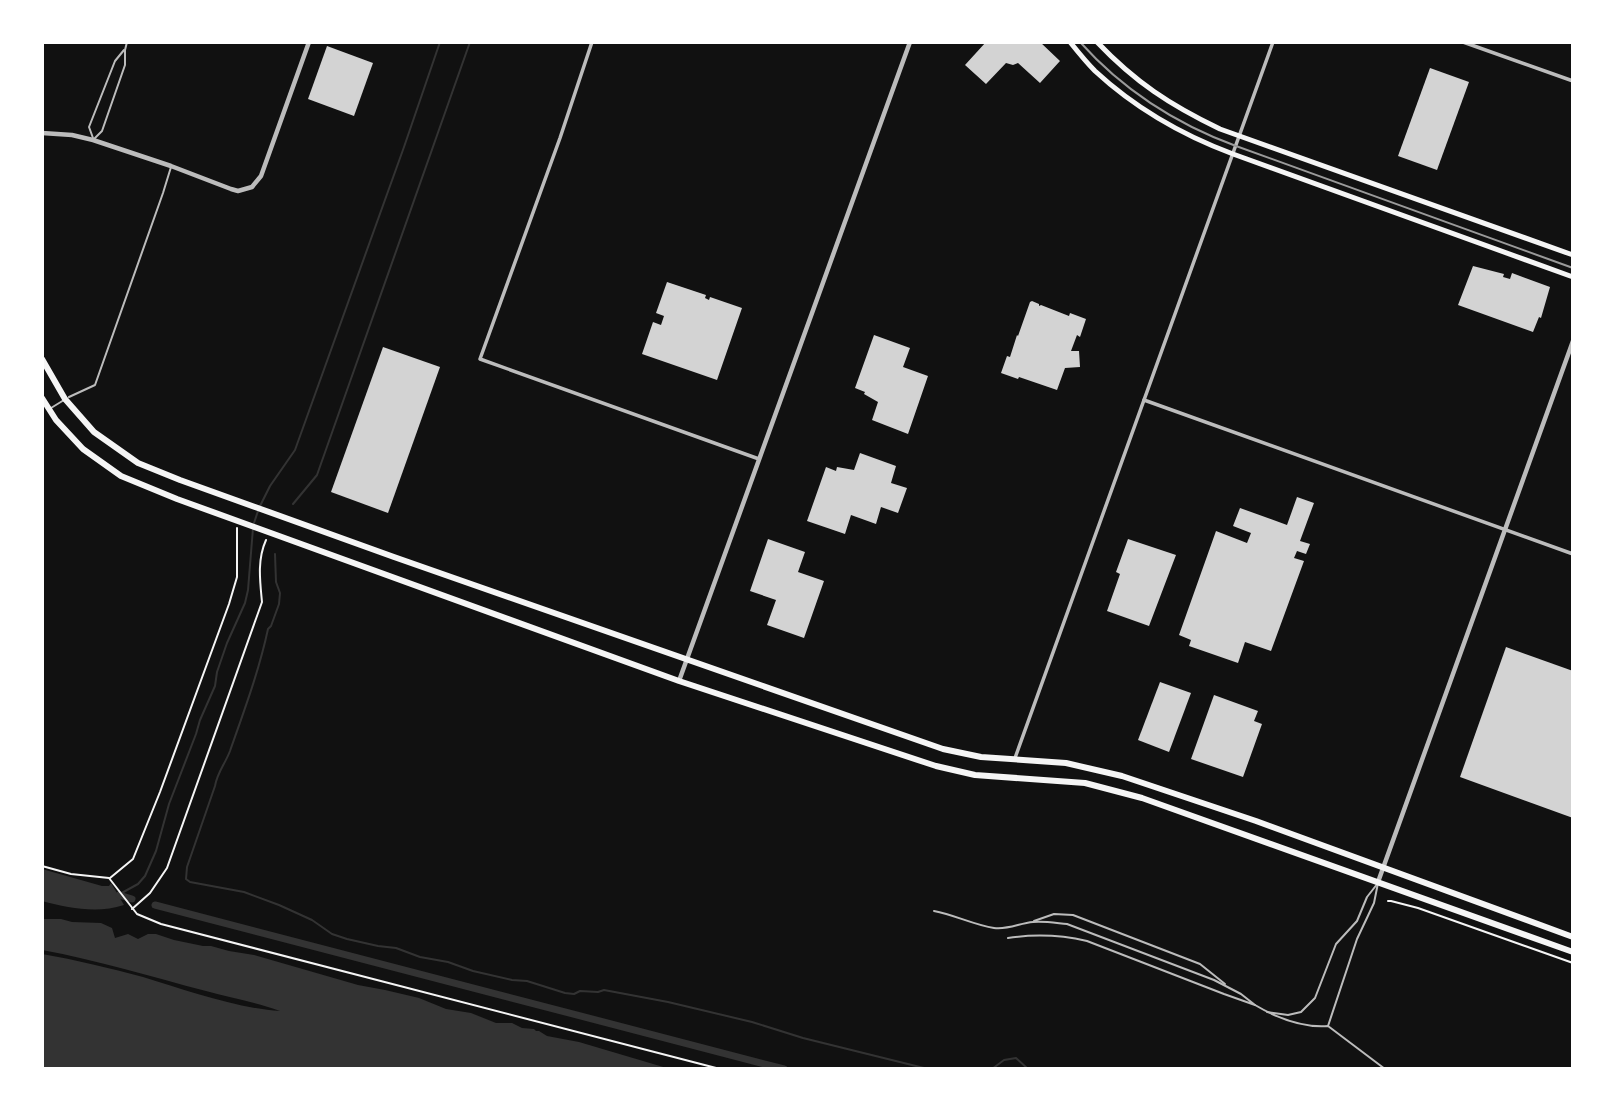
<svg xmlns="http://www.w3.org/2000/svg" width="1615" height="1111" viewBox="0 0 1615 1111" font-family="'Fira Sans',sans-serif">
  <rect width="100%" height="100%" fill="#111"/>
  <!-- water -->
  <g fill="#333">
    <path d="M42,869l60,17h7l2,-3 13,22c-27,9 -55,3 -82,-4z"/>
    <path d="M42,919h19l11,3 29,1 11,5 3,10 13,-4 10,5 10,-5h8l18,6 29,6h8l18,5 25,4 104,30 27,5 34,8 27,11 25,4 25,10h16l10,5 12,1 2,2h3l8,5 32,6 91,27h-628v-115c34,6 68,14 101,23 43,13 92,31 137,34 -24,-9 -50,-13 -74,-20 -54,-14 -109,-31 -164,-41z"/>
  </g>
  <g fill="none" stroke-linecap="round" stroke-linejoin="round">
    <!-- stream -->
    <g stroke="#333" stroke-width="2">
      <polyline points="293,504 317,475 470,42"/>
      <polyline points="260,506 270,486 295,450 404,147 440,42"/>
      <polyline points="254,523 258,511"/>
      <path d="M275,554l1,28 4,11 -1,11 -8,22 -3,3c-9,42 -24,82 -38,122 -5,13 -13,22 -15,35l-28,81 -1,12 4,3 54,10 35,13 33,15 20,14 15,5 31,7 18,2 24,9 28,5 25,9 39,9 15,1 38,12 9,1 6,-3 18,1 6,-2 64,12 84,20 51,16 125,31"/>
      <polyline points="118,895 138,884 145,876 156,851 169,804 196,734 200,720 215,686 217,672 227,643 245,603 248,590 253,528"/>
      <polyline points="992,1069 1004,1060 1016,1058 1028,1069"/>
    </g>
    <!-- canal -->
    <g stroke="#333" stroke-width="7">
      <polyline points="119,895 132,899"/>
      <polyline points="155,905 784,1069"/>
    </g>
  </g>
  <!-- building -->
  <g fill="#d3d3d3">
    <polygon points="986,42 1040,42 1060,61 1040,83 1018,63 1013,65 1006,63 986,84 965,65"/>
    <polygon points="327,46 373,63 354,116 308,99"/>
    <polygon points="1430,68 1469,82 1437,170 1398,156"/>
    <polygon points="1473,266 1504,274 1503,277 1510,279 1512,273 1550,287 1541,318 1539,317 1533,332 1458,305"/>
    <polygon points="667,282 706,295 705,298 709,300 710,297 742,308 717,380 642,354 653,322 661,325 664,316 656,313"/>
    <polygon points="1032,301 1039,304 1039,306 1041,305 1069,316 1070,313 1086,319 1080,337 1077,335 1071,351 1079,351 1080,367 1065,368 1057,390 1019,377 1018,379 1001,373 1007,356 1010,357 1017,335 1018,336 1030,302"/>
    <polygon points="874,335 910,348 903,367 928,376 908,434 872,420 878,402 864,394 865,392 855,388"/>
    <polygon points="383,347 440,367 388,513 331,492"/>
    <polygon points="860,453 896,466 891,483 907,488 898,513 881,507 876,524 851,515 845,534 807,521 826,467 836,471 837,467 854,470"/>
    <polygon points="1297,497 1314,503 1300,541 1310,544 1306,554 1297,551 1294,558 1304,561 1271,651 1245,642 1238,663 1189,646 1191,640 1179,635 1216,531 1247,543 1251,533 1233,526 1240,508 1287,525"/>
    <polygon points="768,539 805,552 798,572 824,581 804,638 767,625 776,600 750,591"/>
    <polygon points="1128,539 1176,555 1149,626 1107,611 1120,574 1116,572"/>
    <polygon points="1506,647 1573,671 1573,818 1460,777"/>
    <polygon points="1160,682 1191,693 1169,752 1138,740"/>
    <polygon points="1214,695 1258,711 1254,721 1262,724 1243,777 1191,759"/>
  </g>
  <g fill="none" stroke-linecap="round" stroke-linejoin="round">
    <!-- path -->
    <g stroke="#f5f5f5" stroke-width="2">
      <polyline points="42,866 71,874 109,878 137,914 161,924 720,1069"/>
      <polyline points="110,878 133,859 160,792 229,604 237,577 237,528"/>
      <polyline points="1388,901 1391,901 1418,908 1573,963"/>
      <path d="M132,909l18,-16 17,-25 95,-266c-2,-21 -5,-42 4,-62"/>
    </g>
    <!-- service -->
    <g stroke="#bcbcbc" stroke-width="2">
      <polyline points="93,138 89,127 115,61 124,50"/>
      <polyline points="94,139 102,131 125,65 125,50 127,42"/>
      <polyline points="69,397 95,385 163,193 171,167"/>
      <polyline points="51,408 64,400"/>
      <path d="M934,911c21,4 40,14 60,17 14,2 26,-5 39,-6 11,-1 23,1 34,2l147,56 27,14 14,11 -31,-11 -137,-53c-26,-6 -52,-7 -79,-3"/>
      <polyline points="1034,921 1054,914 1073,915 1200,964 1225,984"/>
      <path d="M1255,1005c22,13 47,23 73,21l57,43"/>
      <polyline points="1267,1012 1288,1015 1301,1012 1315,998 1336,944 1357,921 1367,897 1378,883"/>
      <polyline points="1328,1026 1357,939 1374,903 1378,883"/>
    </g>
    <!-- minor -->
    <g stroke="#bcbcbc" stroke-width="3.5">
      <polyline points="592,42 560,138 480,359 759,459"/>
      <polyline points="1463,42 1573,81"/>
      <polyline points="1144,400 1573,554"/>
      <polyline points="1015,758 1273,42"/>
    </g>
    <!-- tertiary -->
    <g stroke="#bcbcbc" stroke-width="4.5">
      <polyline points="42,133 72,135 93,140 171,166 231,189 238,191 252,187 261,176 309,42"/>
      <polyline points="679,681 910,42"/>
      <polyline points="1378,882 1573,341"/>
    </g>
    <!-- secondary -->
    <g stroke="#f5f5f5" stroke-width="5">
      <path d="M1070,42c8,10 16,20 25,29 40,37 87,64 138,83l340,123"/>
      <path d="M1097,42c38,40 73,63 123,87l353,126"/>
    </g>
    <!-- primary -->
    <g stroke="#f5f5f5" stroke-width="6">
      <polyline points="42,359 65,399 94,432 138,463 180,480 394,557 943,749 981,757 1066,763 1122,776 1256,821 1573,937"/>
      <polyline points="42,398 56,420 83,449 121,476 177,499 679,681 936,766 975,775 1085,783 1142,798 1573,952"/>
    </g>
    <!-- tram -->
    <path stroke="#9a9a9a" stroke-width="2" d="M1080,42c43,48 96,82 156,104l337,122"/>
  </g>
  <!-- border -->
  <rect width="1615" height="1111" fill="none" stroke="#ffffff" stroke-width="88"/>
</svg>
